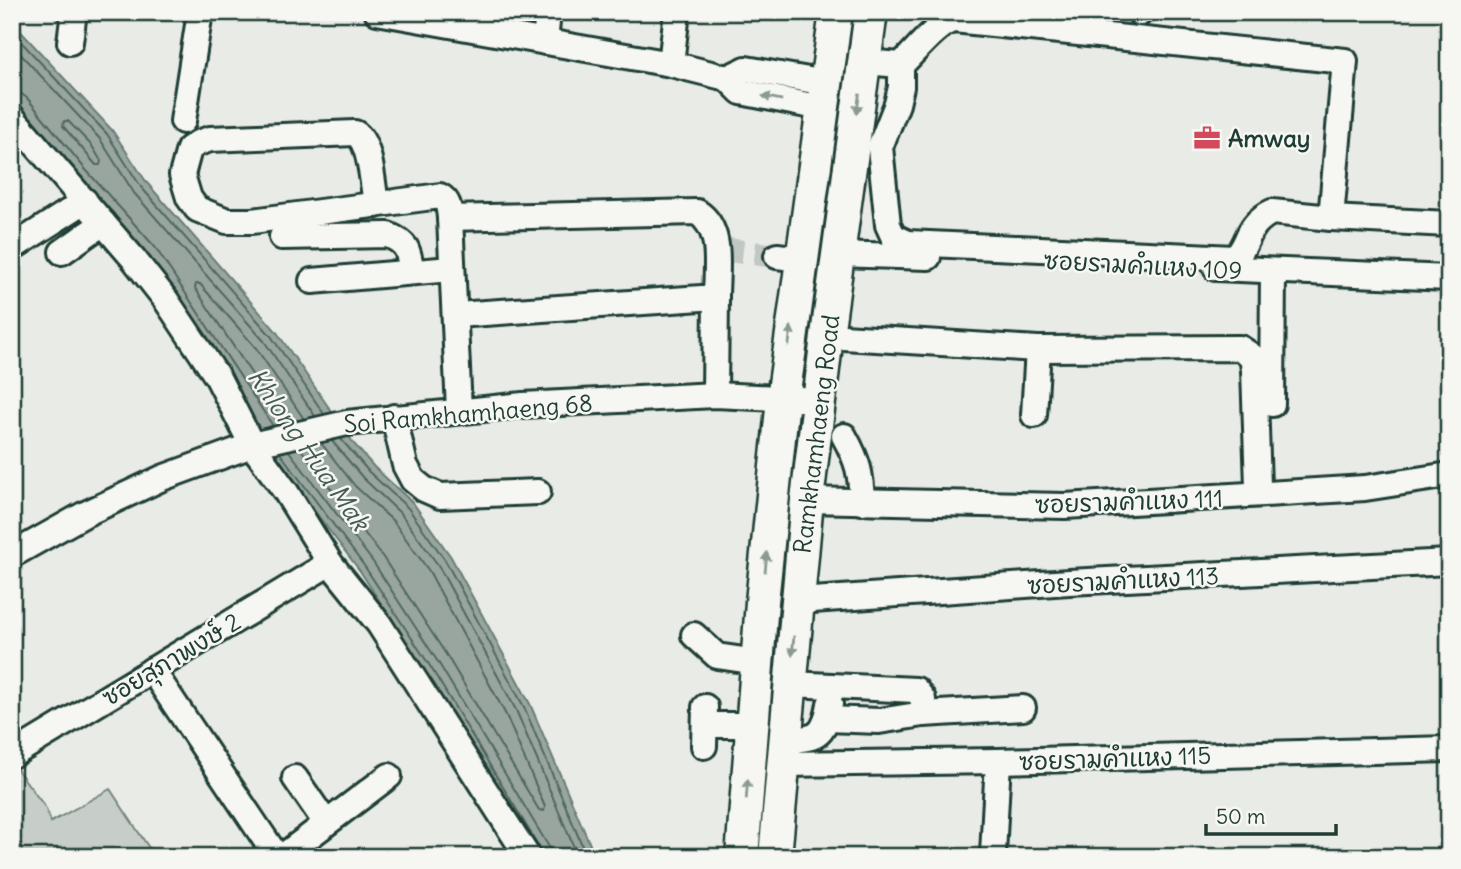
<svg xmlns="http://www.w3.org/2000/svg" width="1461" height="869" viewBox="0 0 1461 869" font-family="Delius,'Playpen Sans Thai',sans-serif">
  <rect width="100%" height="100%" fill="#e9ebe7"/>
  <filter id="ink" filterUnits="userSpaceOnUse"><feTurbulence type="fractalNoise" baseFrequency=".0143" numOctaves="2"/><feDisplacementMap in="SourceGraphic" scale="14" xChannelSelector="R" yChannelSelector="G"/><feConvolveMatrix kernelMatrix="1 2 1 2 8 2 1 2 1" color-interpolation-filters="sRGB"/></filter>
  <g filter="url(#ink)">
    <!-- green -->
    <polygon fill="#c7cec9" stroke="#73867e" stroke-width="2" points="16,768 45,807 51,822 110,789 155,857 12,857 12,771"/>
    <!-- water -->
    <polygon fill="#99a6a0" stroke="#687c75" stroke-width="2" points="12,22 112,130 147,183 276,331 354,444 374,467 413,503 451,557 530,704 591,847 600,857 537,857 424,670 360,571 281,467 74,181 12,105"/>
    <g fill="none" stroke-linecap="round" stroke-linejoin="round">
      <!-- shore -->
      <g stroke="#50675f" stroke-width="2">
        <polyline points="12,32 107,134 141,187 271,336 324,414"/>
        <polyline points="12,45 100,139 134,193 264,341 315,416"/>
        <polyline points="12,92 20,93 27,98 86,170 155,247 273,426"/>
        <polygon points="64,121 68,121 92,146 101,161 100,165 96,165 63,126"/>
        <polyline points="284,423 195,288 196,284 200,284 256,348 304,419"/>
        <polyline points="341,439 369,472 408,508 445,560 524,707 584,850 590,857"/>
        <polyline points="332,441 363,478 401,514 438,565 516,710 578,857"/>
        <polyline points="300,448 382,556 447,656 539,810 544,811 545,807 506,715 429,571 393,521 355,486 321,443"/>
        <polyline points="289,451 373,562 438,662 549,847 551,857"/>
        <polyline points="280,453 365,567 430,666 541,850 543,857"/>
      </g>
      <!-- minor-tunnel -->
      <polyline stroke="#c1c8c3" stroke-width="24" stroke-dasharray="24 12" stroke-linecap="butt" points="719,249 777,256"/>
      <defs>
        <g id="minor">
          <polyline points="377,12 671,64 727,78 741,92 822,108"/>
          <polyline points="1140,13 1141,12"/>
          <polyline points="70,42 74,12"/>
          <polyline points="545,42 548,12"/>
          <path d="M864,62l37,3v22l-4,17 -17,43 8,78 5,11 15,7 326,15c16,-11 10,-33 38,-46l59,6 14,-157 -391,-41c-16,2 -40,33 -53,45"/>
          <polyline points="671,64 677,12"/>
          <polyline points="727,78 746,69 826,83"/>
          <polyline points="12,117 133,258 166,300 218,378 252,445 286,492 330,563 379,624 528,857"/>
          <polyline points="183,121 200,12"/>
          <path d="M376,205c-3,-18 -5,-63 -21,-72l-145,6 -12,4 -9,6 -7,26 7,23 8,11 30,12h25l188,-25c9,5 9,13 10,22l9,192"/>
          <path d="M450,218l247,-6c27,17 19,57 19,85l-260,18"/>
          <polyline points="1331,218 1449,224"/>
          <path d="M282,237l106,-2c21,9 20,16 24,37"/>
          <polyline points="12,248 85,201"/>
          <polyline points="62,252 103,223"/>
          <polyline points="837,254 928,257"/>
          <polyline points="777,256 801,259"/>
          <polyline points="1216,268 1449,278"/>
          <polyline points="312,281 451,269"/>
          <polyline points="827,336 1038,349 1240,348 1252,356 1254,370 1258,486"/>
          <polyline points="715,395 716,297"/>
          <polyline points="1272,404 1273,271"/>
          <polyline points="1034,415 1038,349"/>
          <polyline points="394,417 405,465 413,480 424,489 440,496 538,492"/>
          <path d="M844,436c14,25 17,37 18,66"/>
          <polyline points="807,500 1065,506 1365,488 1449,475"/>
          <polyline points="12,555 85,514 162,478 252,445 347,423 523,405 715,395 819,400"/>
          <polyline points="798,601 1069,582 1449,562"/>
          <polyline points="694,635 717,656 757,662"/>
          <polyline points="152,670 277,857"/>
          <polyline points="790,684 916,690 923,699 923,714"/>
          <polyline points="827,719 879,721 923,714 1023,708"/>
          <polyline points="705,725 752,725"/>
          <path d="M784,740c32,-1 40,-2 46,-36"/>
          <polyline points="704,746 705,707"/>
          <polyline points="12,755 330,563"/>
          <polyline points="782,764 998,761 1449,749"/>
          <polyline points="295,778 326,823"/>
          <polyline points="993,854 998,761"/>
          <polyline points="282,857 389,776"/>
        </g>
        <g id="major">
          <polyline points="742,857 762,602 783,399 836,12"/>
          <polyline points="775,857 807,500 827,336 871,12"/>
        </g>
      </defs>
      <!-- minor casing -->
      <use href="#minor" stroke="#1f3d34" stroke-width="30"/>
      <!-- major casing -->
      <use href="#major" stroke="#1f3d34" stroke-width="37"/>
      <!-- minor -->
      <use href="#minor" stroke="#f6f6f2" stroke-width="24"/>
      <!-- major -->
      <use href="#major" stroke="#f6f6f2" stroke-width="32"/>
    </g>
    <!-- one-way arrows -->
    <defs><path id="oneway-solid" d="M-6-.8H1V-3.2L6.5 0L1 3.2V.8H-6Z" transform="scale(1.75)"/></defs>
    <g fill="#8a9a93">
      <use href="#oneway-solid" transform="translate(772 98) rotate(-168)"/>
      <use href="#oneway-solid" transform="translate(858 104) rotate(98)"/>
      <use href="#oneway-solid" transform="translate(790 336) rotate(-83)"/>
      <use href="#oneway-solid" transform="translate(766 562) rotate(-85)"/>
      <use href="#oneway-solid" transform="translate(793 646) rotate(95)"/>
      <use href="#oneway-solid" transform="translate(747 789) rotate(-86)"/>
    </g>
  </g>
  <!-- icons -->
  <defs>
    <symbol id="office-bare" viewBox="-9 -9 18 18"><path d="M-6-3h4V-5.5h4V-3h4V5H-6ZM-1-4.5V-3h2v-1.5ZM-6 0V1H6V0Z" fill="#d1495b" stroke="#f6f6f2" stroke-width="2.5" paint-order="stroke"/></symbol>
  </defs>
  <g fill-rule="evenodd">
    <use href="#office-bare" x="1188" y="119" width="38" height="38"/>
  </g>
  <g text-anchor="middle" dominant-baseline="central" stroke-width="5" stroke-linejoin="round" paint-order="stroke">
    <!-- poi labels -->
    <g font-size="24" font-weight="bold" fill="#1f3d34" stroke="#f6f6f2" text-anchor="start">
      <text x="1228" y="138">Amway</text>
    </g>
    <!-- street labels -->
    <g font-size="24" fill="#1f3d34" stroke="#f6f6f2">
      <text transform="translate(1143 265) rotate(3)">ซอยรามคำแหง 109</text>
      <text transform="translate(468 413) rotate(-5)">Soi Ramkhamhaeng 68</text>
      <text transform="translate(816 434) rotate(-83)">Ramkhamhaeng Road</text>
      <text transform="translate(1129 501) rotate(-2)">ซอยรามคำแหง 111</text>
      <text transform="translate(1123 580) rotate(-3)">ซอยรามคำแหง 113</text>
      <text transform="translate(171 659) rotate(-31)">ซอยสุภาพงษ์ 2</text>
      <text transform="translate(1115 758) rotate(-2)">ซอยรามคำแหง 115</text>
    </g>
    <!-- water labels -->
    <g font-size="26" font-style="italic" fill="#445c54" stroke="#f6f6f2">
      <text transform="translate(309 449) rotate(55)">Khlong Hua Mak</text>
    </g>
  </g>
  <!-- margin -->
  <rect width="1461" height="869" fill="none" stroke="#f6f6f2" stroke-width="42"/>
  <rect x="21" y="21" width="1419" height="827" fill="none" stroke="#1f3d34" stroke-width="2.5" filter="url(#ink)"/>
  <!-- scale -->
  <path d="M1206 824v10h130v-10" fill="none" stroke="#1f3d34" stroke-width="3.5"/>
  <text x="1216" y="824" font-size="21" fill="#1f3d34" stroke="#f6f6f2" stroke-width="5" paint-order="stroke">50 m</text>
</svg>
